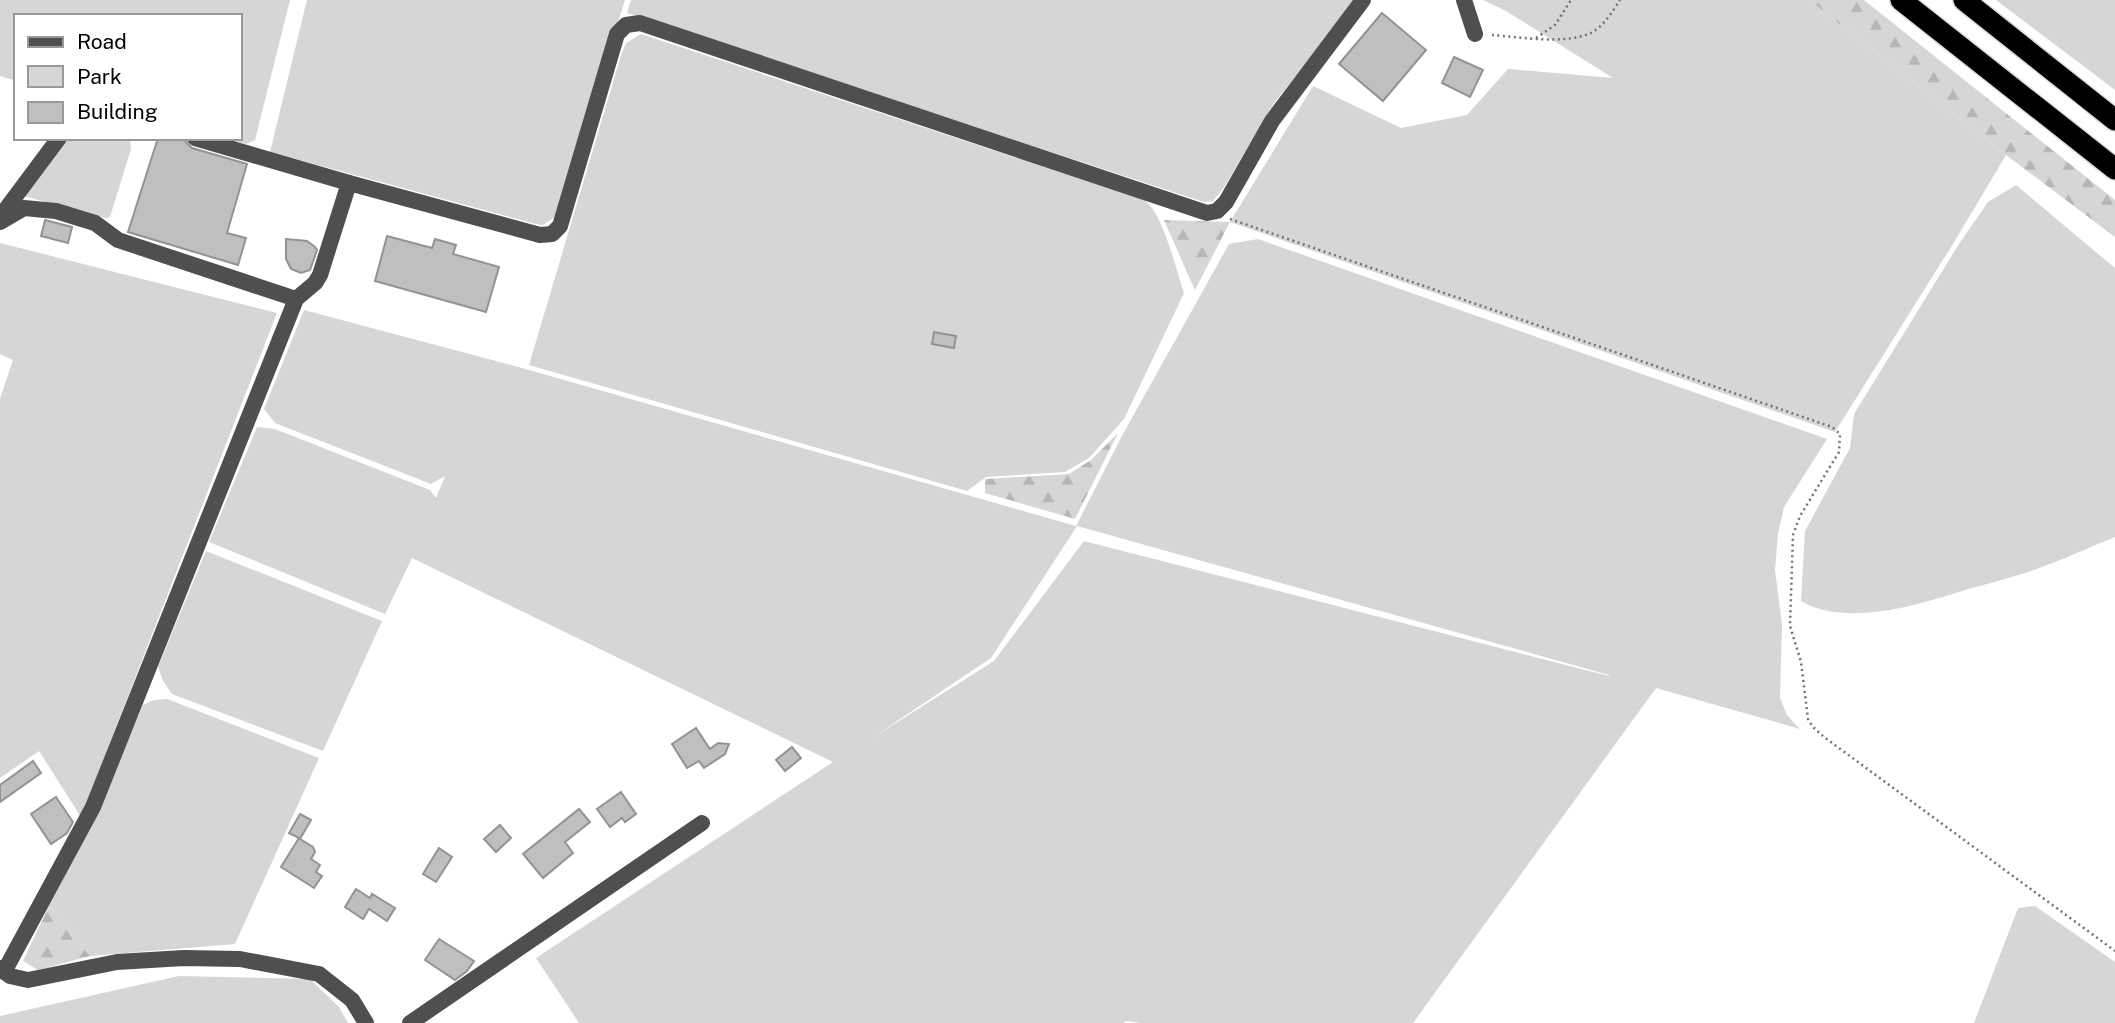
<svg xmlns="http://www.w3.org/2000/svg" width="2115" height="1023" viewBox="0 0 2115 1023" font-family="'Public Sans',sans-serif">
  <defs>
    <pattern id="forest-firs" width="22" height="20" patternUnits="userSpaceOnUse" patternTransform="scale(1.75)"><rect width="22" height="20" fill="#d6d6d6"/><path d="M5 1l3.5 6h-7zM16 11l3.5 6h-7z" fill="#b6b6b6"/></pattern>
  </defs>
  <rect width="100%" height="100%" fill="#fff"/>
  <!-- green -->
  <g fill="#d6d6d6" fill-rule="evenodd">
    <polygon points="0,0 290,0 255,140 246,144 224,138 240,138 240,16 16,16 16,81 0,76"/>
    <polygon points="307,0 625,0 556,216 543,225 536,224 270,152"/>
    <polygon points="631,0 1356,0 1274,103 1223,189 1213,201 1204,202 627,13"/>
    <polygon points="1483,0 1809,0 2006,155 1956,239 1835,432 1230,222 1313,86 1401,128 1467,115 1508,69 1613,78 1506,11"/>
    <polygon points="1996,0 2115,0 2115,90"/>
    <path d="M641,34l503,166c19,12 32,70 40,93l-60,126 -35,39 -24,14 -79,5 -19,14 -438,-126 93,-313 4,-9z"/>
    <polygon points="67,138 130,138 131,149 110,217 105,218 20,195"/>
    <path d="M2016,185l99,83v269c-30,12 -59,26 -90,36 -19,6 -38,11 -57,16 -46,15 -122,39 -167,12l4,-70 45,-83 4,-34 105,-170 29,-42z"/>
    <path d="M1258,239l569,200 -43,68 -6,27 -3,36 7,55 -2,73 7,17 13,14 -144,-41 -243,335h-272l-15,-2 -2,2h-545l-43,-65 297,-196 -421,-204 -27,56 -176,-72 48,-115 18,2 155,61 6,8 9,-22 -14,8 -156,-61 -11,-14 40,-99 218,58 554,158 47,-92 106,-190zM1077,526l532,149v1l-525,-135 -90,120 -122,77 119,-80z"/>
    <polygon points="0,243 277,313 81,817 39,751 0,778 0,399 13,360 0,354"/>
    <polygon points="206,551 382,621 323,751 172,694 163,681 158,667"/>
    <polygon points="167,699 319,758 235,944 90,956 49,906 99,810 143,705 154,700"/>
    <polygon points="2035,906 2115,962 2115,1023 1974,1023 2018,908"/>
    <polygon points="179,976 310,979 339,1007 348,1023 0,1023 0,1016"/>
  </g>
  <!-- forest -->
  <g fill="url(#forest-firs)">
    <polygon points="1809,0 1864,0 2115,200 2115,237 2006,155"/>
    <polygon points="1164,220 1230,222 1195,290"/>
    <polygon points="1118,433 1075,519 985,493 985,479 1069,474 1091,460"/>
    <polygon points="49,906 90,956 38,970 23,961"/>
  </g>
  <!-- building -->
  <g fill="#bfbfbf" stroke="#939393" stroke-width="2">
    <polygon points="1382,13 1426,50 1383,101 1339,64"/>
    <polygon points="1454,57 1483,70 1470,97 1442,83"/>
    <polygon points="158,138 182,138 192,148 247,164 227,233 246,238 238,265 128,232"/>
    <polygon points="45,220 72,227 68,243 41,236"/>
    <polygon points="387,236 432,248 435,239 456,245 453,254 499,267 486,312 375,281"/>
    <polygon points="286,239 307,241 315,247 317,250 310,270 301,273 291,269 286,259"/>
    <polygon points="934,332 956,336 954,348 932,344"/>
    <polygon points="696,728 710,749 718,743 729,744 725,754 704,768 699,761 687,768 672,744"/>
    <polygon points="792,747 801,758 785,771 776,760"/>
    <polygon points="33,761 41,773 0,802 0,785"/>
    <polygon points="621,792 636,814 625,822 622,818 610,827 597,809"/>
    <polygon points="56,797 73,822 67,833 51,844 31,814"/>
    <polygon points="579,809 590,822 565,842 573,853 543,878 523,854"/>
    <polygon points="300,814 311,820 300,839 313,847 315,852 311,859 320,865 316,872 322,876 314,888 281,867 299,838 289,833"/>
    <polygon points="500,825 511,838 496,852 484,839"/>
    <polygon points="439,848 452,857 436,882 423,874"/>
    <polygon points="356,889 370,898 372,894 395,908 387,921 369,909 363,919 345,907"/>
    <polygon points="439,939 474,961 467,971 455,980 425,960"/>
  </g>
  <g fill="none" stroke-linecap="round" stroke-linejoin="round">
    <defs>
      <g id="highway">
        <polyline points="1901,0 2115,169"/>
        <polyline points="1964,0 2115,120"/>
      </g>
    </defs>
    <!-- highway casing -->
    <use href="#highway" stroke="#dbdbdb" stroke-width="24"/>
    <!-- path -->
    <g stroke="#717171" stroke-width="2.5" stroke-dasharray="2 3.5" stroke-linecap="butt">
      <path d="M1492,35c28,2 73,10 99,-2 12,-6 22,-22 29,-33"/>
      <polyline points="1536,38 1555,25 1571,0"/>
      <polyline points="1230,219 1832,427 1840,434 1839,452 1800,516 1793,535 1790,626 1801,662 1808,719 1813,727 1824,737 2115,951"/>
    </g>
    <!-- minor -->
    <g stroke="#4f4f4f" stroke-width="16">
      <polyline points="1464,0 1475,34"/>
      <polyline points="195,138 349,183"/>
      <polyline points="0,217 59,138"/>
      <polyline points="0,222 24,208 56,211 95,223 118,240 296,299 315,283 320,275 349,183 540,235 552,234 560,226 617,34 626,25 640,23 1207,213 1217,211 1226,202 1272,121 1363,0"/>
      <polyline points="0,968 10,976 28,980 117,962 184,958 240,959 319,974 352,1000 366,1023"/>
      <polyline points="4,972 93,807 296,299"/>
      <polyline points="410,1023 702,823"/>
    </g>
    <!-- highway -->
    <use href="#highway" stroke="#000" stroke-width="21"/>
  </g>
  <!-- legend -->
  <rect x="14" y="14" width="228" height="126" fill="#ffffff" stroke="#999999" stroke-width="2"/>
  <rect x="28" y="37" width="35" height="10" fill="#4f4f4f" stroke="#999999" stroke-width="2"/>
  <text x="77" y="49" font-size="21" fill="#000000">Road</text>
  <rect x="28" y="66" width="35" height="21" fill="#d6d6d6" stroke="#999999" stroke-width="2"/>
  <text x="77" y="84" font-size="21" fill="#000000">Park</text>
  <rect x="28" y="102" width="35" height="21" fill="#bfbfbf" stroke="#999999" stroke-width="2"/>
  <text x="77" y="119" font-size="21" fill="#000000">Building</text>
</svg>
